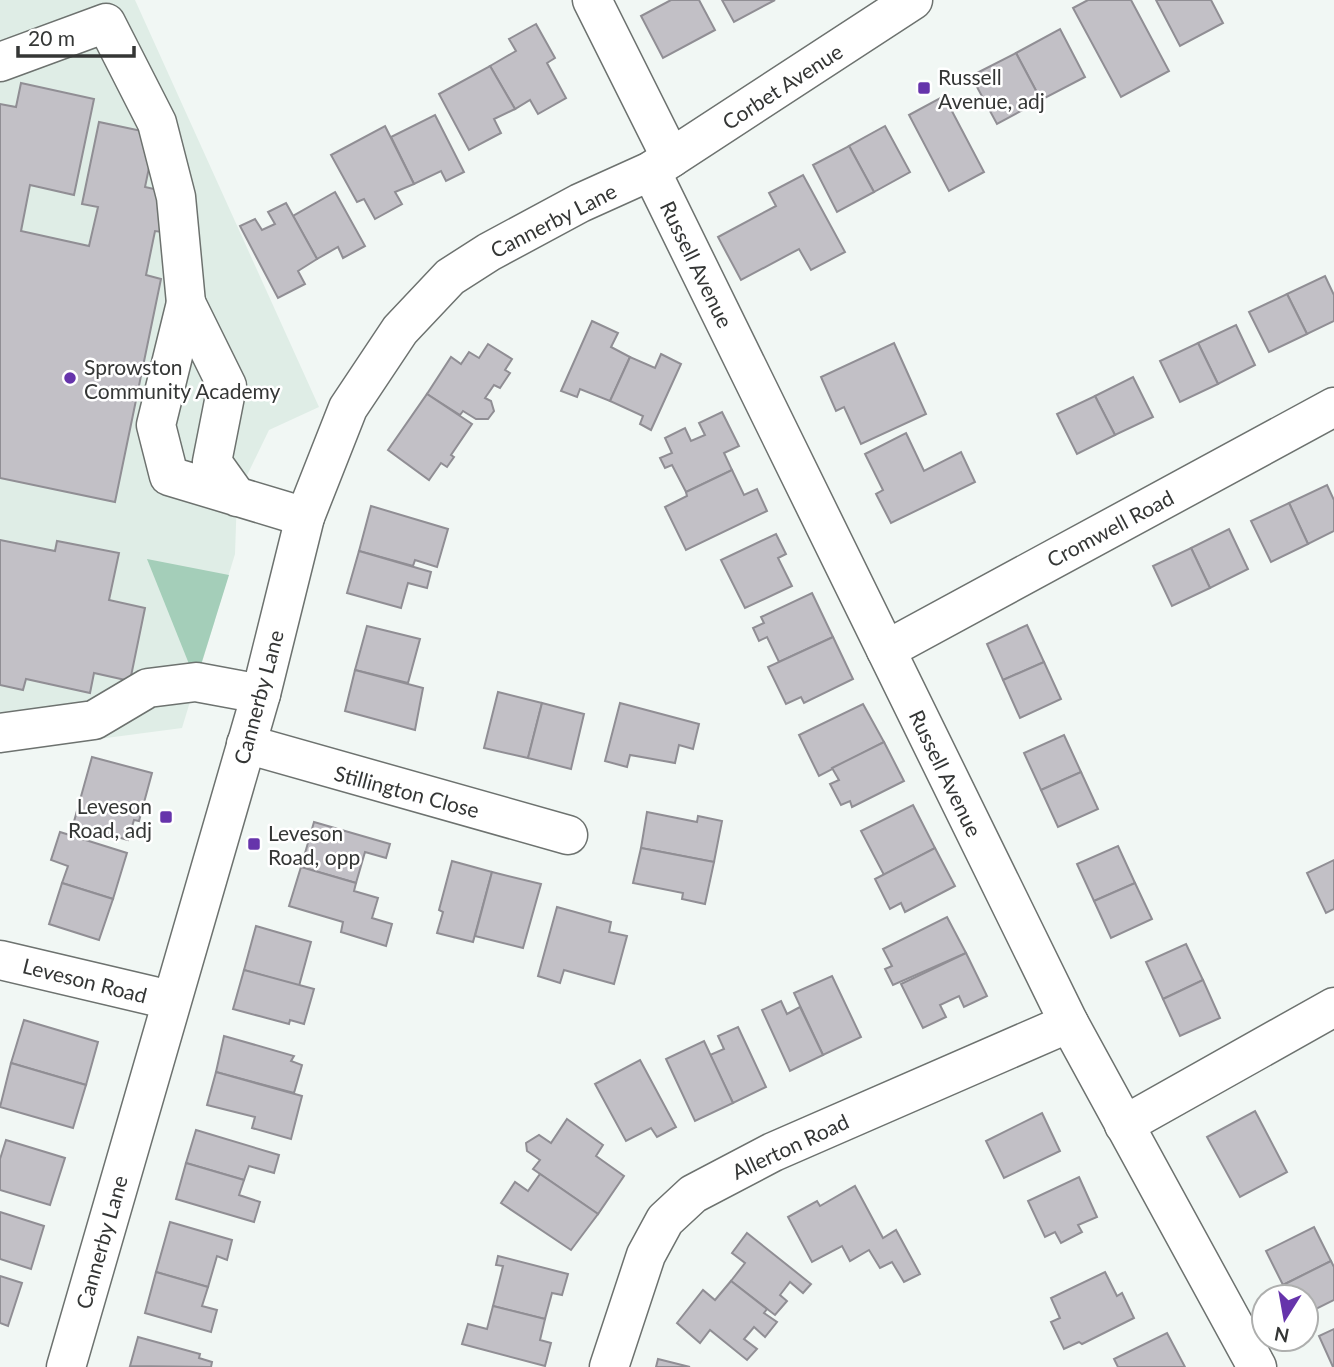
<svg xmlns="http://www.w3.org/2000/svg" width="1334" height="1367" viewBox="0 0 1334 1367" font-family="Lato,sans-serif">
  <rect width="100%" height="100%" fill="#f1f7f4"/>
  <!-- built -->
  <polygon fill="#dfede6" points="0,0 135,0 319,407 269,430 237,496 235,554 182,728 0,752"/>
  <!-- green -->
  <polygon fill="#a4ceb9" points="147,559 229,575 200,668 191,669"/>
  <!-- building -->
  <g fill="#c2c0c6" stroke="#908e94" stroke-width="2">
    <polygon points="671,0 699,0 715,30 663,58 641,16"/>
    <polygon points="722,0 775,0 734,22"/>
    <polygon points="1088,0 1131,0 1169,71 1121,97 1073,8"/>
    <polygon points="1156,0 1211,0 1223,23 1180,46"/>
    <polygon points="536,24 555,58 547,63 566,98 538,114 530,100 515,109 490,66 516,51 509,39"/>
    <polygon points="1060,29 1085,77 1041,100 1016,53"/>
    <polygon points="1016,53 1041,100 997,124 971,76"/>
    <polygon points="490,66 515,109 494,119 501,133 469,150 439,94"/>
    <polygon points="21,83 94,99 74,195 30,185 21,231 89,246 98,207 82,204 99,122 156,134 145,187 172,193 162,232 155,231 146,275 161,279 115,502 0,478 0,104 16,107"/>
    <polygon points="944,96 984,172 949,191 909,115"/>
    <polygon points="435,115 464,172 446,181 441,171 414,184 391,137"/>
    <polygon points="385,126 414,184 395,192 402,204 375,219 364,199 357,202 331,155"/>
    <polygon points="885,126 910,172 874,192 849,146"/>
    <polygon points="849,146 874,192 837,212 813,165"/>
    <polygon points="803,175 845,252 811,270 799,249 741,280 718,237 776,206 769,193"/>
    <polygon points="335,192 365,246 343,258 338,247 317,259 293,216"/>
    <polygon points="286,203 317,259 298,271 305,284 278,298 240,226 255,219 262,230 275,224 268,212"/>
    <polygon points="1325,276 1334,295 1334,321 1307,334 1287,294"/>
    <polygon points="1287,294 1307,334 1269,352 1249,312"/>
    <polygon points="592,321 618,333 611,347 630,357 610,401 580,389 577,397 561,391"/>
    <polygon points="1236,325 1255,365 1218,384 1198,343"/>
    <polygon points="894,343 926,414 861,444 844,407 836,411 821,377"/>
    <polygon points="1198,343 1218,384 1180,402 1160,361"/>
    <polygon points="488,344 512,359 505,370 510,373 500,388 494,385 485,398 491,401 494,411 488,419 476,419 463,411 460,415 427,394 451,357 461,364 469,352 479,358"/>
    <polygon points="661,354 681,364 651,430 640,424 643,416 610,401 630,357 655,368"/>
    <polygon points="1133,377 1153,417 1115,435 1095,396"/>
    <polygon points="427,394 472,424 451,455 454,457 447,467 441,463 429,480 388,450"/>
    <polygon points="1095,396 1115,435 1077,454 1057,414"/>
    <polygon points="722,412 739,446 724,453 732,470 686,492 672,465 665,468 660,458 672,453 665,438 685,428 691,441 705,435 699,423"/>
    <polygon points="906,433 924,471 961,452 975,482 891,523 876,494 883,490 865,454"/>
    <polygon points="732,470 744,495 757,489 767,511 686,550 665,507 687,496 686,492"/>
    <polygon points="1327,485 1334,500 1334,531 1308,544 1289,503"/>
    <polygon points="1289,503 1308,544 1271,562 1251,521"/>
    <polygon points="371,506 448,529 437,567 415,560 413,566 359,551"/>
    <polygon points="1229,529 1248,569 1210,588 1191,548"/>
    <polygon points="776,534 786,554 778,558 792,586 745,608 721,560"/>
    <polygon points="0,540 55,551 57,541 119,553 109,600 145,608 130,681 94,673 90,693 26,679 23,690 0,685"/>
    <polygon points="1191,548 1210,588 1172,606 1153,566"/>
    <polygon points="359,551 431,572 427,588 408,583 401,608 347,593"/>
    <polygon points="812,593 833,637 779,662 767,637 759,641 753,628 764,623 761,617"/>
    <polygon points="1027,625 1044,662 1003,680 987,644"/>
    <polygon points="367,626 420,639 408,683 355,670"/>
    <polygon points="833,637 853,679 804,703 801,697 786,704 768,667"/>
    <polygon points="1044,662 1061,699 1020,718 1003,680"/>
    <polygon points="355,670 423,688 415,730 345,711"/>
    <polygon points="498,692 542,703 528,758 484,748"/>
    <polygon points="542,703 584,714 571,769 528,758"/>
    <polygon points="620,703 699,724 693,749 679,745 675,763 630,755 627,767 605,761"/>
    <polygon points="863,704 884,742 819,776 799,735"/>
    <polygon points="1064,735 1081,772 1041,790 1024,753"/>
    <polygon points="884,742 904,781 852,807 850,801 841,805 830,784 839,780 832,768"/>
    <polygon points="92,757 152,773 139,821 134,820 128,840 73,825"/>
    <polygon points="1081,772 1098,809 1058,827 1041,790"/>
    <polygon points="913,805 935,848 884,875 861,831"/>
    <polygon points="647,812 697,822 698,816 722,821 714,862 641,848"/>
    <polygon points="314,822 390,844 386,858 365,852 356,883 301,867"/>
    <polygon points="60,832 127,853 113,899 62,883 68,866 51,860"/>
    <polygon points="1118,846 1135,883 1094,901 1077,864"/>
    <polygon points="641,848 714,862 705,904 682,899 683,893 633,883"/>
    <polygon points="935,848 955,886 905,912 901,903 890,909 875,879"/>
    <polygon points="1334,860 1334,909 1326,913 1307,873"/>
    <polygon points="452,861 492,872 473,942 437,933 443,912 439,910"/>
    <polygon points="301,867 356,883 354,891 378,898 372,918 392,924 386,946 341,932 343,922 289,906"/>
    <polygon points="492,872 541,884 523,948 475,936"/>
    <polygon points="62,883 113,899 99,940 49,924"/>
    <polygon points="1135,883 1152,919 1111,938 1094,901"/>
    <polygon points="557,907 611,922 609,932 627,936 614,984 564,970 560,983 538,976"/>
    <polygon points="947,917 966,953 893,985 885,969 892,966 883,949"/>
    <polygon points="256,926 311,942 299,986 244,970"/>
    <polygon points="1186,944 1203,980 1163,999 1146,962"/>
    <polygon points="966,953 987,996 964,1007 959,996 940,1005 946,1017 923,1028 901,984"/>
    <polygon points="244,970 314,989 304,1024 290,1020 289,1024 233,1009"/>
    <polygon points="832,976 861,1037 823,1055 794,993"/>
    <polygon points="1203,980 1220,1018 1180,1036 1163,999"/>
    <polygon points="781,1001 787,1014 800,1007 823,1055 790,1071 762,1010"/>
    <polygon points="24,1020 98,1042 86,1085 11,1063"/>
    <polygon points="738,1027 766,1087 733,1103 710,1055 724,1049 718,1036"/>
    <polygon points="224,1036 294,1056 291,1061 302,1065 294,1093 216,1072"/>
    <polygon points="704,1041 733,1103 695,1121 666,1059"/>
    <polygon points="640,1060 676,1127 657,1137 651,1128 626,1141 595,1084"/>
    <polygon points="11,1063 86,1085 73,1128 0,1107"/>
    <polygon points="216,1072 302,1096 291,1139 252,1128 255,1117 207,1105"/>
    <polygon points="1255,1111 1287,1172 1240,1197 1207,1137"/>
    <polygon points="1042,1113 1060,1151 1004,1178 986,1141"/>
    <polygon points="567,1119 603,1145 596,1156 624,1176 598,1214 533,1169 540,1160 527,1151 526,1143 539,1135 551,1143"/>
    <polygon points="196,1130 279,1155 274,1173 249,1166 244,1180 186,1163"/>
    <polygon points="6,1140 65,1158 50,1205 0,1190 0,1159"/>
    <polygon points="186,1163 244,1180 239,1195 260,1202 254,1222 176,1199"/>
    <polygon points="540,1174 598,1214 571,1250 501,1203 515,1182 528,1191"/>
    <polygon points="1079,1177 1097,1217 1078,1225 1082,1232 1061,1243 1055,1232 1045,1237 1028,1201"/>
    <polygon points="855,1186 883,1238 896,1230 920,1274 904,1282 892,1262 880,1268 869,1250 850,1261 842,1246 812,1262 788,1217 817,1201 820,1206"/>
    <polygon points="0,1212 44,1226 31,1269 0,1259"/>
    <polygon points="170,1222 232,1240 227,1260 217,1256 208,1287 156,1272"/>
    <polygon points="1314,1227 1331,1261 1283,1285 1266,1251"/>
    <polygon points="747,1233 811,1284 803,1293 790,1282 780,1295 787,1301 775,1315 731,1281 745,1263 732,1253"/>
    <polygon points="498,1256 568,1274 562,1295 552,1293 545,1319 493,1306 503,1266 496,1265"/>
    <polygon points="1331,1261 1334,1267 1334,1300 1306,1314 1306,1297 1289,1297 1283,1285"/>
    <polygon points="156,1272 208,1287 202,1306 217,1310 211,1332 145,1313"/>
    <polygon points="1105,1272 1117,1296 1122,1293 1134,1318 1082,1344 1079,1342 1064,1349 1051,1322 1060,1318 1051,1298"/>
    <polygon points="0,1276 22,1283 8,1326 0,1323"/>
    <polygon points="731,1281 767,1309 764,1313 777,1322 765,1337 754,1327 744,1339 757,1349 747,1360 710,1330 700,1343 677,1323 703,1290 715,1300"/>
    <polygon points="493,1306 545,1319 540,1340 551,1343 545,1366 462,1344 468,1324 487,1329"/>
    <polygon points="1334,1329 1334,1367 1333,1367 1319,1336"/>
    <polygon points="1167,1333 1185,1367 1118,1367 1114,1359"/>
    <polygon points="138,1337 200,1354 199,1358 212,1362 211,1367 130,1366"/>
    <polygon points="658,1359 690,1367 656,1367"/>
  </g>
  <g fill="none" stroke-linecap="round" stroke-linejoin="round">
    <defs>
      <g id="minor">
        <polyline points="592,0 671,158"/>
        <polyline points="0,62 106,23 157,123 176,197 186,303"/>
        <polyline points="651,171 1069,1023 1257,1367"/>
        <polyline points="237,497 212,462 227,386 186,303 156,425 169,476 305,517"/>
        <polyline points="886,650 1334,407"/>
        <polyline points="0,733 94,720 148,688 196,682 261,694"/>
        <polyline points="246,744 568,835"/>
        <polyline points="0,960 170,1000"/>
        <polyline points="1124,1125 1334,1007"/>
        <polyline points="66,1367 261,694 305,517 348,408 400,330 450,277 489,252 580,203 651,171 913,0"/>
        <polyline points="609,1367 646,1255 665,1220 693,1194 773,1152 1069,1023"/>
      </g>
    </defs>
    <!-- minor casing -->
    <use href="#minor" stroke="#6d726f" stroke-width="41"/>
    <!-- minor -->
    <use href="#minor" stroke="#fff" stroke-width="38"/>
  </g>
  <!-- markers -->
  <g fill="#6634ab" stroke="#fff" stroke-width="2.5">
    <rect x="917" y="81" width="14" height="14" rx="3.5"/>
    <circle cx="70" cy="378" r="7"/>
    <rect x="159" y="810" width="14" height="14" rx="3.5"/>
    <rect x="247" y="837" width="14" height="14" rx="3.5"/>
  </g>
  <g text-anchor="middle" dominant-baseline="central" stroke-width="5" stroke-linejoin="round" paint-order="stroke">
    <!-- poi labels -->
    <g font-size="21" fill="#343635" stroke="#fff" text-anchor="start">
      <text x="938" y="76">Russell<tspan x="938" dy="24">Avenue, adj</tspan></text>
      <text x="84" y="366">Sprowston<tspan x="84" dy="24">Community Academy</tspan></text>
      <text x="152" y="805" text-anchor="end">Leveson<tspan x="152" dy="24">Road, adj</tspan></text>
      <text x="268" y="832">Leveson<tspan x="268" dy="24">Road, opp</tspan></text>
    </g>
    <!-- street labels -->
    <g font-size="21" fill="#343635" stroke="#fff">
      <text transform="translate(782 86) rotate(-33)">Corbet Avenue</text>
      <text transform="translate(553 220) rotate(-27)">Cannerby Lane</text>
      <text transform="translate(697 264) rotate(64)">Russell Avenue</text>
      <text transform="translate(1110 528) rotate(-28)">Cromwell Road</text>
      <text transform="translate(258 697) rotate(-75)">Cannerby Lane</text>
      <text transform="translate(946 773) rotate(64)">Russell Avenue</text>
      <text transform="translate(407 791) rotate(15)">Stillington Close</text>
      <text transform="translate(85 980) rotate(14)">Leveson Road</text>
      <text transform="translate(790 1146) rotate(-25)">Allerton Road</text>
      <text transform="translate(101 1242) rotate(-74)">Cannerby Lane</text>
    </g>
  </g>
  <!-- north arrow -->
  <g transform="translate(1285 1318) rotate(191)"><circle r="33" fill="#ffffff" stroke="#aeafae" stroke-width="2"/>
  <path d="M0-5L12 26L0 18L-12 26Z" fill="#6634ab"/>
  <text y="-10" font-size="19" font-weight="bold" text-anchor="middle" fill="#343635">N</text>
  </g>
  <!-- scale -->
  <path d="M18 46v10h116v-10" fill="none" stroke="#343635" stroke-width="3.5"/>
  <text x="28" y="46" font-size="21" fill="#343635" stroke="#ffffff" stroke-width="5" paint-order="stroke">20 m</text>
</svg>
